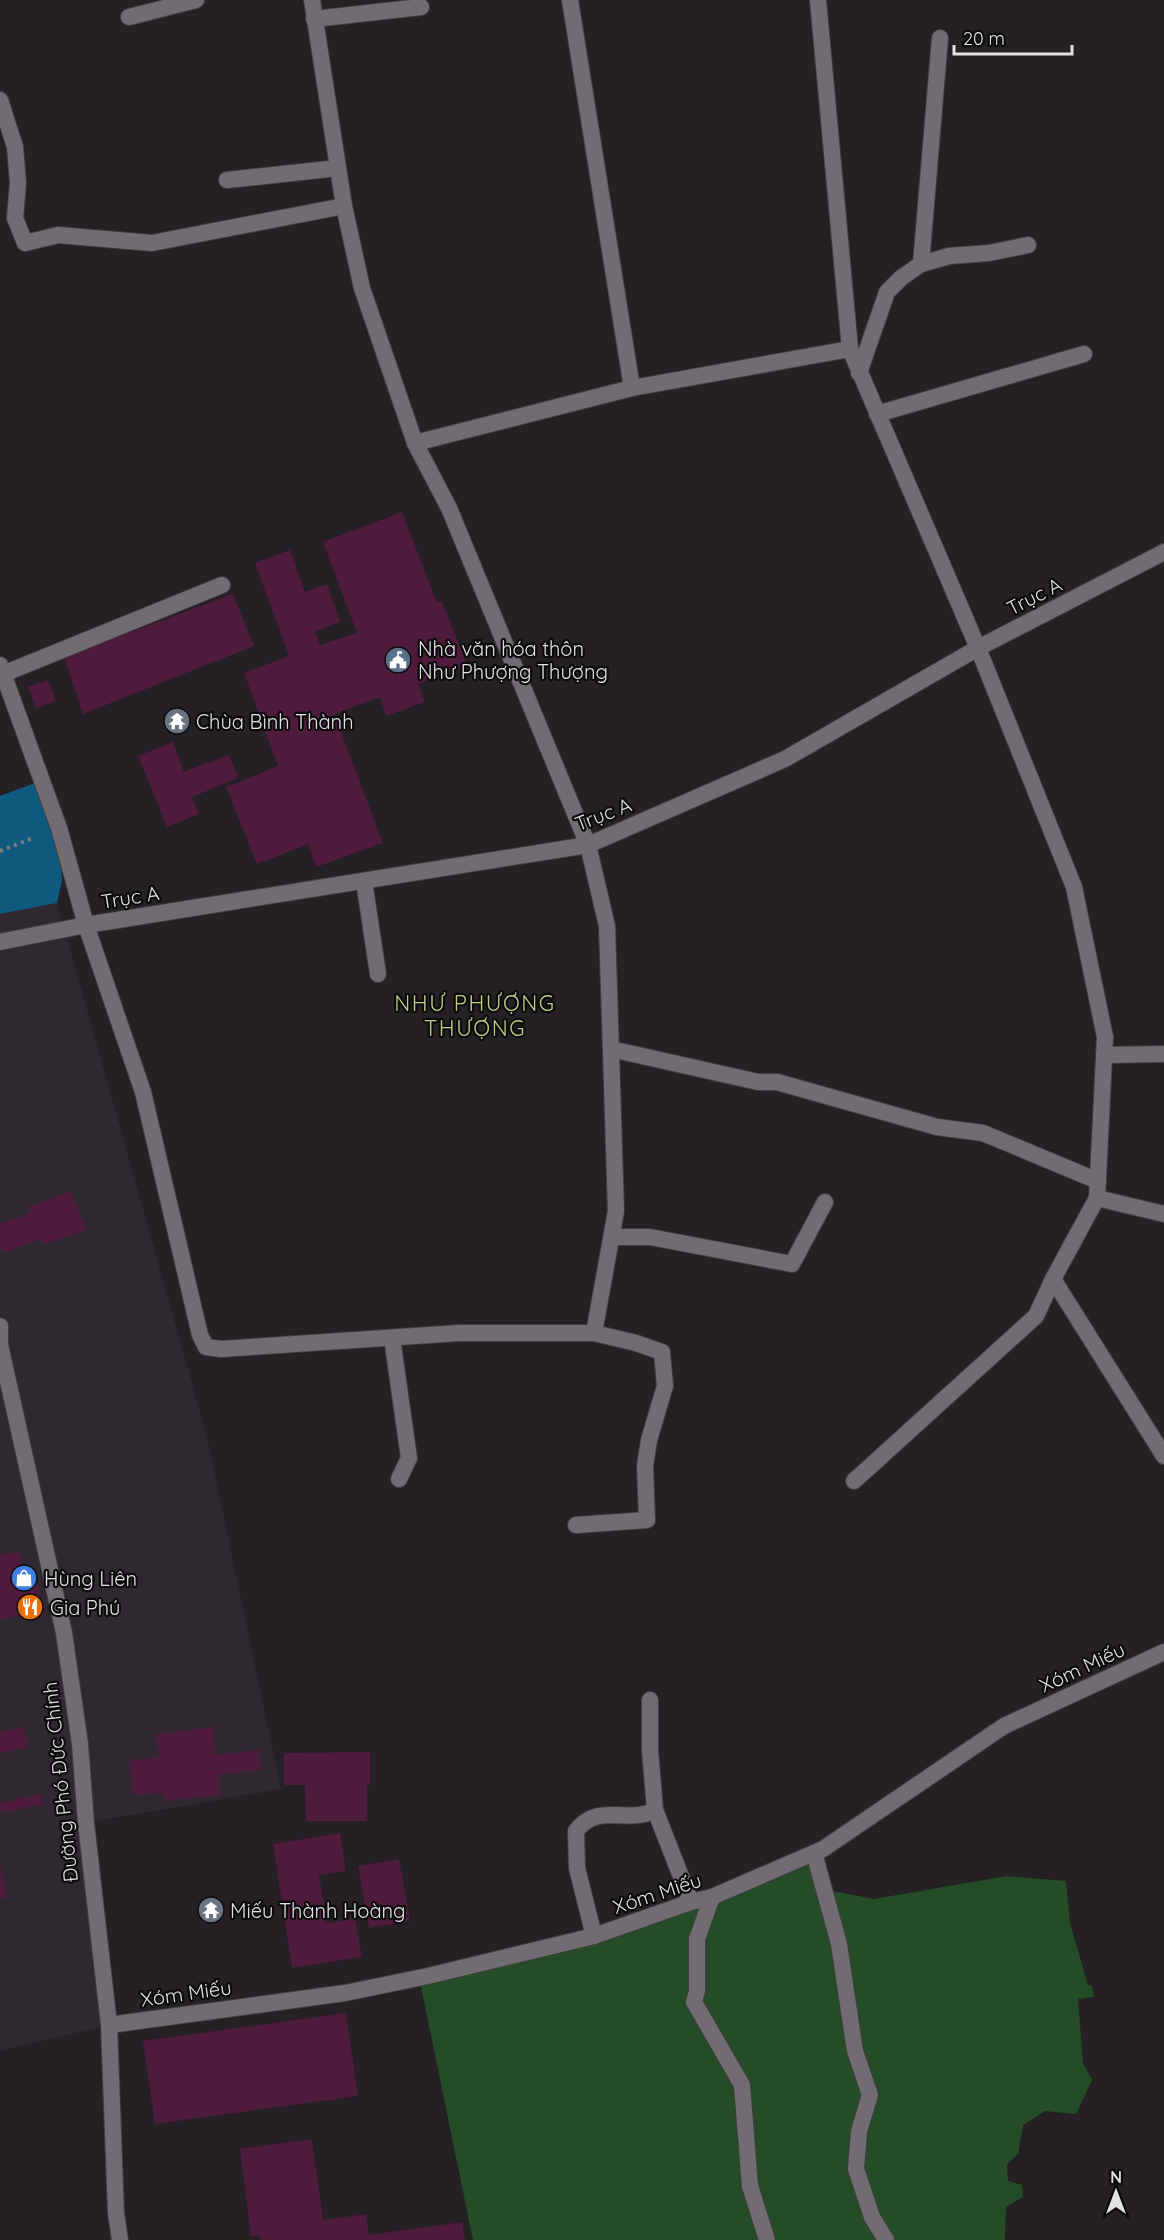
<svg xmlns="http://www.w3.org/2000/svg" width="1164" height="2240" viewBox="0 0 1164 2240" font-family="Quicksand,sans-serif">
  <rect width="100%" height="100%" fill="#242024"/>
  <!-- built -->
  <polygon fill="#302831" points="57,903 207,1437 281,1789 86,1823 109,2025 0,2051 0,914"/>
  <!-- green -->
  <polygon fill="#244c27" points="823,1849 828,1890 874,1899 1007,1876 1066,1881 1070,1923 1088,1985 1092,1986 1094,1997 1078,1999 1083,2063 1092,2080 1076,2114 1045,2111 1023,2125 1018,2154 1007,2164 1008,2181 1022,2185 1023,2197 1006,2207 1005,2240 473,2240 419,1977 594,1936"/>
  <!-- water -->
  <polygon fill="#10597e" points="35,783 60,855 62,881 57,903 0,914 0,796"/>
  <!-- building -->
  <g fill="#4f1b3d">
    <polygon points="402,512 437,603 442,601 467,665 418,684 425,702 386,716 380,697 334,714 383,843 316,867 308,844 257,864 226,787 278,766 244,673 289,656 255,563 290,550 305,592 327,584 340,622 315,631 320,645 357,633 323,542"/>
    <polygon points="233,594 254,646 83,714 64,657"/>
    <polygon points="48,680 56,701 36,708 28,687"/>
    <polygon points="173,742 184,772 229,755 238,778 192,797 199,814 167,827 138,756"/>
    <polygon points="71,1191 86,1230 43,1245 41,1239 3,1253 0,1244 0,1224 30,1213 29,1207"/>
    <polygon points="18,1551 25,1578 35,1576 43,1610 0,1620 0,1555"/>
    <polygon points="24,1727 28,1747 0,1753 0,1732"/>
    <polygon points="213,1727 216,1755 258,1750 260,1770 218,1775 220,1795 164,1801 163,1793 133,1795 129,1761 159,1757 156,1734"/>
    <polygon points="370,1752 370,1785 367,1785 367,1821 306,1821 305,1785 284,1785 284,1753"/>
    <polygon points="41,1794 43,1804 0,1813 0,1803"/>
    <polygon points="340,1833 346,1871 319,1875 327,1923 355,1919 362,1957 292,1968 273,1844"/>
    <polygon points="399,1859 410,1921 369,1928 358,1866"/>
    <polygon points="0,1865 7,1898 0,1899"/>
    <polygon points="346,2013 358,2096 155,2124 143,2041"/>
    <polygon points="312,2139 323,2220 366,2214 369,2235 462,2222 465,2240 260,2240 260,2236 251,2236 240,2149"/>
  </g>
  <g fill="none" stroke-linecap="round" stroke-linejoin="round">
    <defs>
      <g id="minor">
        <polyline points="570,0 632,388"/>
        <polyline points="818,0 850,349 978,648 1074,887 1105,1037 1097,1198 1053,1279 1036,1316 854,1481"/>
        <polyline points="129,17 196,0"/>
        <polyline points="314,19 421,7"/>
        <polyline points="0,100 15,147 18,183 15,218 25,243 58,235 152,243 344,206"/>
        <polyline points="227,180 338,168"/>
        <polyline points="921,264 949,256 989,253 1028,245"/>
        <polyline points="859,373 887,292 901,278 921,264 940,38"/>
        <polyline points="877,414 1084,354"/>
        <polyline points="415,443 632,388 850,349"/>
        <polyline points="0,665 59,828 86,925 143,1092 200,1335 206,1347 221,1349 459,1333 594,1333 616,1211 607,926 588,845 449,508 415,443 362,288 344,206 312,0"/>
        <polyline points="3,674 222,585"/>
        <polyline points="364,881 378,974"/>
        <polyline points="0,942 86,925 588,845 785,759 978,648 1164,552"/>
        <polyline points="611,1049 758,1082 777,1082 937,1127 983,1133 1098,1181"/>
        <polyline points="1104,1055 1164,1054"/>
        <polyline points="1097,1198 1164,1214"/>
        <polyline points="613,1237 650,1237 792,1264 825,1202"/>
        <polyline points="1053,1279 1164,1456"/>
        <polyline points="392,1338 409,1458 399,1479"/>
        <polyline points="576,1525 647,1520 645,1466 649,1440 665,1386 662,1352 636,1343 594,1333"/>
        <polyline points="655,1810 691,1902"/>
        <polyline points="814,1853 839,1944 855,2051 870,2095 859,2131 856,2169 872,2217 886,2240"/>
        <polyline points="712,1897 697,1939 697,1991 694,2002 742,2085 750,2186 767,2240"/>
        <path d="M594,1936l-17,-68 -1,-37c23,-30 53,-6 79,-21l-5,-60v-50"/>
        <polyline points="109,2025 345,1993 428,1976 594,1936 691,1902 712,1897 823,1849 1004,1726 1164,1652"/>
      </g>
      <polyline id="secondary" points="0,1326 0,1345 64,1633 80,1744 86,1823 109,2025 116,2213 120,2240"/>
    </defs>
    <!-- minor casing -->
    <use href="#minor" stroke="#403e40" stroke-width="18"/>
    <!-- secondary casing -->
    <use href="#secondary" stroke="#403e40" stroke-width="18"/>
    <!-- path -->
    <polyline stroke="#817d81" stroke-width="4" stroke-dasharray="3 4.5" stroke-linecap="butt" points="0,851 33,838"/>
    <!-- minor -->
    <use href="#minor" stroke="#706c71" stroke-width="16"/>
    <!-- secondary -->
    <use href="#secondary" stroke="#706c71" stroke-width="16"/>
  </g>
  <!-- icons -->
  <defs>
    <symbol id="civic-disc" viewBox="-11 -11 22 22"><circle r="9.5" fill="#5c6f8a" stroke="#0c0b0c"/><path d="M-.6-6.5H3V-4.5H.6V-3L4-1V1h2V6H-6V1h2V-1L-.6-3ZM-1.2 2.5V6h2.4V2.5Z" fill="#fff"/></symbol>
    <symbol id="temple-disc" viewBox="-11 -11 22 22"><circle r="9.5" fill="#6b7280" stroke="#0c0b0c"/><path d="M0-6L5-2H3V0L6.5 2.5H4V6H1.5V3h-3V6H-4V2.5H-6.5L-3 0V-2H-5Z" fill="#fff"/></symbol>
    <symbol id="shop-disc" viewBox="-11 -11 22 22"><circle r="9.5" fill="#3f7fe0" stroke="#0c0b0c"/><path d="M-5-2.5h2.3a2.7 3.5 0 0 1 5.4 0H5L5.5 6h-11ZM-1.5-2.5h3a1.5 2.3 0 0 0-3 0Z" fill="#fff"/></symbol>
    <symbol id="restaurant-disc" viewBox="-11 -11 22 22"><circle r="9.5" fill="#e8710a" stroke="#0c0b0c"/><path d="M-5-6h1v4h1v-4h1v4h1v-4h1v5L-1.5 .5V6h-2V.5L-5-1ZM5-6V6H3V1.5H1.5Q1.5-4 5-6Z" fill="#fff"/></symbol>
  </defs>
  <g fill-rule="evenodd">
    <use href="#civic-disc" x="383" y="645" width="30" height="30"/>
    <use href="#temple-disc" x="162" y="706" width="30" height="30"/>
    <use href="#shop-disc" x="9" y="1563" width="30" height="30"/>
    <use href="#restaurant-disc" x="15" y="1592" width="30" height="30"/>
    <use href="#temple-disc" x="196" y="1895" width="30" height="30"/>
  </g>
  <g text-anchor="middle" dominant-baseline="central" stroke-width="4.5" stroke-linejoin="round" paint-order="stroke">
    <!-- street labels -->
    <g font-size="20" fill="#e3e1e3" stroke="#0c0b0c">
      <text transform="translate(1034 596) rotate(-27)">Trục A</text>
      <text transform="translate(603 814) rotate(-21)">Trục A</text>
      <text transform="translate(130 897) rotate(-9)">Trục A</text>
      <text transform="translate(1082 1667) rotate(-25)">Xóm Miếu</text>
      <text transform="translate(60 1782) rotate(-96)">Đường Phó Đức Chính</text>
      <text transform="translate(657 1893) rotate(-18)">Xóm Miếu</text>
      <text transform="translate(186 1993) rotate(-8)">Xóm Miếu</text>
    </g>
    <!-- poi labels -->
    <g font-size="20" fill="#e3e1e3" stroke="#0c0b0c" text-anchor="start">
      <text x="418" y="648">Nhà văn hóa thôn<tspan x="418" dy="23">Như Phượng Thượng</tspan></text>
      <text x="196" y="721">Chùa Bình Thành</text>
      <text x="44" y="1578">Hùng Liên</text>
      <text x="50" y="1607">Gia Phú</text>
      <text x="230" y="1910">Miếu Thành Hoàng</text>
    </g>
    <!-- quarter labels -->
    <g font-size="22" letter-spacing="1.5" fill="#bcce83" stroke="#0c0b0c">
      <text x="475" y="1003">NHƯ PHƯỢNG<tspan x="475" dy="25">THƯỢNG</tspan></text>
    </g>
  </g>
  <!-- north arrow -->
  <g transform="translate(1116 2192)" stroke="#0c0b0c" stroke-width="4.5" paint-order="stroke">
  <path d="M0-4.5L10 22L0 15L-10 22Z" fill="#e3e1e3"/>
  <text y="-9" font-size="16" font-weight="bold" text-anchor="middle" fill="#e3e1e3">N</text>
  </g>
  <!-- scale -->
  <path d="M954 45v9h118v-9" fill="none" stroke="#e3e1e3" stroke-width="3"/>
  <text x="963" y="45" font-size="18" fill="#e3e1e3" stroke="#0c0b0c" stroke-width="4.5" paint-order="stroke">20 m</text>
</svg>
